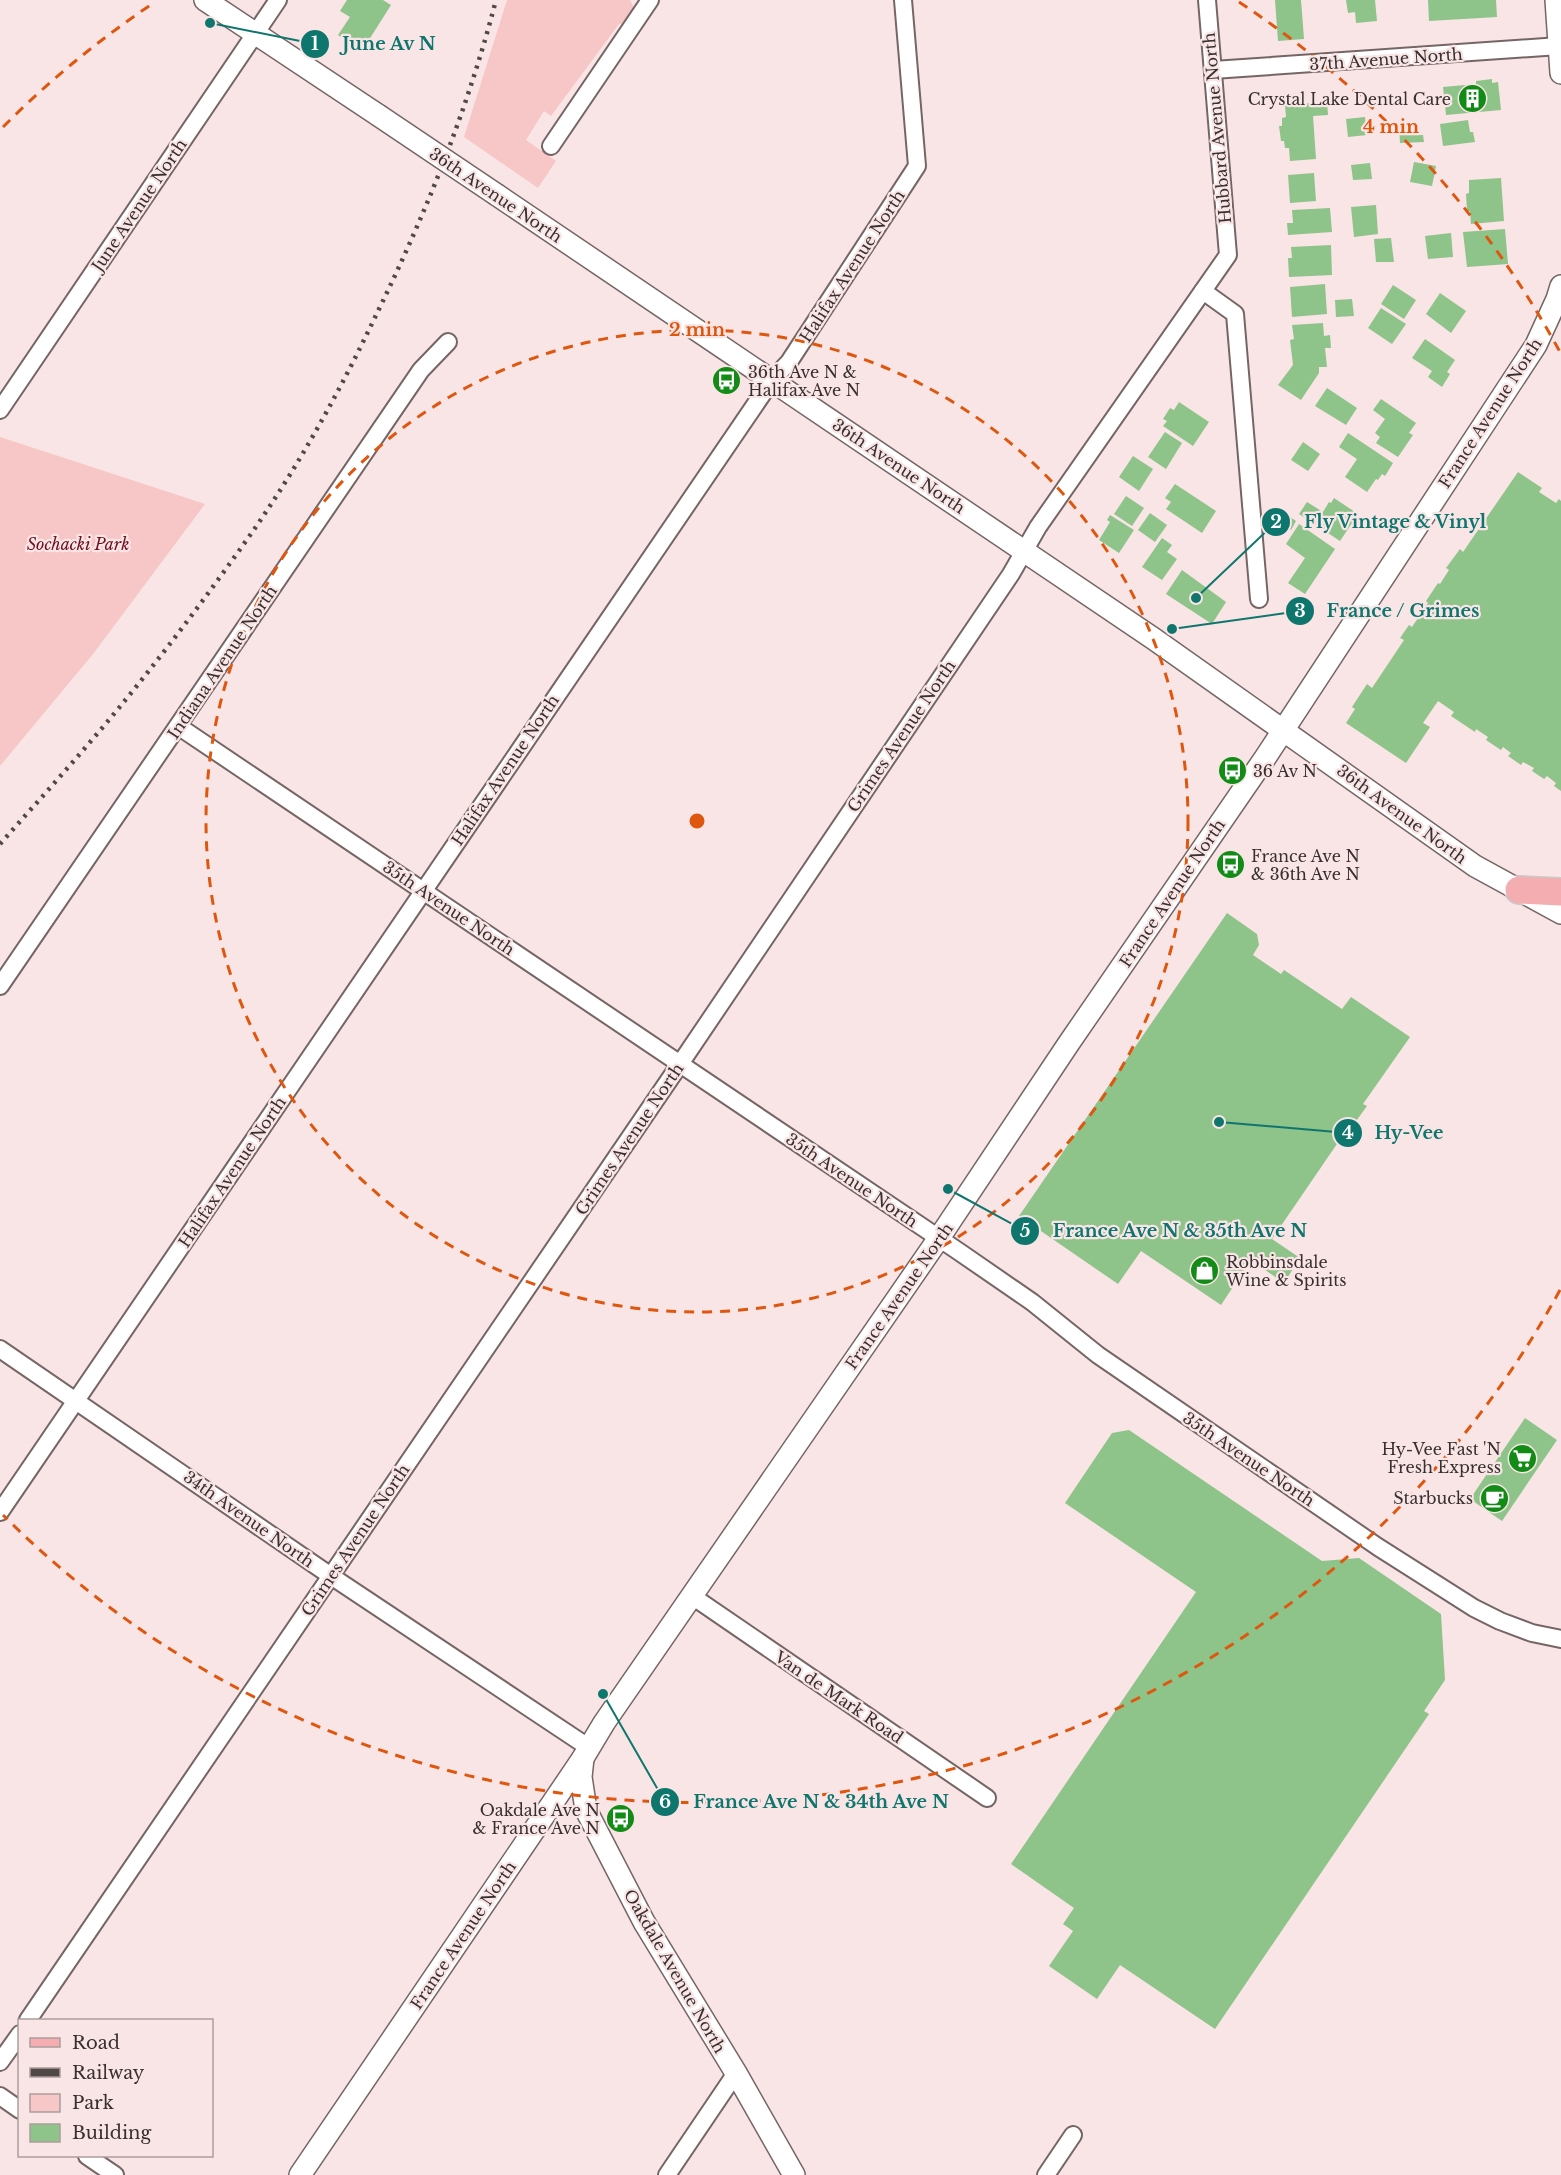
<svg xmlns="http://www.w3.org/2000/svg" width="1561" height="2175" viewBox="0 0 1561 2175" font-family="'Libre Baskerville',serif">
  <rect width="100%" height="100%" fill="#f9e5e5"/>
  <!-- green -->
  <g fill="#f7c6c6">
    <polygon points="507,0 630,0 634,8 628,23 619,24 551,116 544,111 526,140 556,161 538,188 464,137"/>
    <polygon points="0,437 205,504 93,654 0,766"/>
  </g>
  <!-- building -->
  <g fill="#8ec38a">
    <polygon points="347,0 383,0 391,5 362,51 338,35 350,17 340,11"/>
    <polygon points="1275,0 1301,0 1304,39 1278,41"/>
    <polygon points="1346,0 1375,0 1377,21 1356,23 1355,12 1348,13"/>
    <polygon points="1428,0 1496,0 1497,17 1429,21"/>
    <polygon points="1492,79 1492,83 1498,82 1501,110 1446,115 1443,87 1476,84 1476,81"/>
    <polygon points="1327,102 1328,115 1313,116 1316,159 1290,161 1289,148 1285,148 1284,141 1281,141 1279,126 1282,126 1282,118 1286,117 1285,105"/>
    <polygon points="1365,117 1367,135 1348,137 1346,119"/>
    <polygon points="1468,120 1470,132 1473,132 1475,142 1443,146 1440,124"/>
    <polygon points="1416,121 1417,135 1423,135 1424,142 1400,143 1399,123"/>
    <polygon points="1414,162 1436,166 1432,186 1410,182"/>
    <polygon points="1370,163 1372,179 1353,180 1351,165"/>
    <polygon points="1314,173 1316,201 1290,203 1288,175"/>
    <polygon points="1501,178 1504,221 1471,224 1470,211 1467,211 1466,194 1469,193 1469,180"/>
    <polygon points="1376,205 1378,234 1354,237 1351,207"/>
    <polygon points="1330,208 1332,232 1288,235 1287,223 1293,223 1292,210"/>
    <polygon points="1505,229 1508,264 1467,267 1463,232"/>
    <polygon points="1451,233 1453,257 1428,259 1425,236"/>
    <polygon points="1391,238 1394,262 1376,262 1374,239"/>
    <polygon points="1331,245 1332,275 1289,277 1288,258 1292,258 1291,247"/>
    <polygon points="1325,284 1327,314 1292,317 1290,287"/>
    <polygon points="1393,285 1416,300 1404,319 1381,304"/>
    <polygon points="1440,293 1466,311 1451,333 1426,314"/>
    <polygon points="1352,299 1354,316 1336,317 1335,300"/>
    <polygon points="1381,308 1406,324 1392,344 1368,328"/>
    <polygon points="1323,323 1324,336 1330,335 1331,348 1325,348 1327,367 1319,367 1319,373 1301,400 1278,385 1293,365 1290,340 1294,339 1292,325"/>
    <polygon points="1425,339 1455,360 1447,372 1450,374 1442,387 1428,377 1432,371 1412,358"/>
    <polygon points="1327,388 1357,408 1346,425 1315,406"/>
    <polygon points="1381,399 1416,423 1409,433 1413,435 1398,457 1376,443 1380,437 1375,433 1385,419 1373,410"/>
    <polygon points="1179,402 1209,422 1193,446 1163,426 1167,421 1163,419 1170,408 1174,410"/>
    <polygon points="1165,432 1182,443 1166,469 1148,457"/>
    <polygon points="1348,433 1393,463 1385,476 1382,474 1378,480 1376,479 1367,492 1345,477 1357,459 1339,447"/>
    <polygon points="1303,442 1320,454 1308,471 1291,460"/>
    <polygon points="1133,456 1153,469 1139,491 1119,477"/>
    <polygon points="1518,472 1542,488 1539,492 1556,503 1559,499 1561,501 1561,791 1554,786 1556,783 1547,776 1544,779 1532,771 1534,768 1523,762 1521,765 1508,756 1511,753 1503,747 1501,750 1486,740 1488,737 1476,729 1475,732 1451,716 1454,712 1438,701 1423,723 1430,727 1406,763 1346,723 1355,709 1352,707 1367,684 1372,688 1404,640 1400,638 1409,625 1412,627 1428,603 1426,601 1438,583 1440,584 1449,570 1446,568 1460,549 1463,552"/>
    <polygon points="1175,484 1216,511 1202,533 1166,509 1171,502 1165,498"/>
    <polygon points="1126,496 1144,508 1132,526 1114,514"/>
    <polygon points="1334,498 1358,514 1340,541 1299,514 1307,502 1323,512 1329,502 1331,503"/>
    <polygon points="1150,513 1167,525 1155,542 1138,530"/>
    <polygon points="1110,515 1134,530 1119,553 1099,540 1110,522 1107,520"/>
    <polygon points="1287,515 1296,521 1291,530 1281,524"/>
    <polygon points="1299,524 1335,549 1305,594 1288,583 1305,558 1286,544"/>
    <polygon points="1162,538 1172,545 1167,552 1177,559 1162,580 1142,567"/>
    <polygon points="1182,570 1226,602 1212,624 1166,594"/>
    <polygon points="1227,913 1257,934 1259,945 1253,955 1281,974 1284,970 1342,1009 1351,997 1410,1037 1363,1104 1367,1106 1343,1139 1341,1138 1272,1239 1300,1258 1284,1283 1251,1260 1221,1305 1141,1251 1118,1284 1019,1216"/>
    <polygon points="1525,1418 1557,1440 1502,1521 1470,1499"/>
    <polygon points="1129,1430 1322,1561 1359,1558 1441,1614 1445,1680 1424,1711 1429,1714 1215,2029 1120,1965 1097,1999 1049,1966 1073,1931 1063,1924 1074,1908 1011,1864 1196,1592 1065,1503 1112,1433"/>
  </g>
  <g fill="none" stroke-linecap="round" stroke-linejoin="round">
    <defs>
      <g id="minor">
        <polyline points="1213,70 1559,46"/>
        <polyline points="551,146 650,0"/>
        <polyline points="1203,291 1235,314 1259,599"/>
        <polyline points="0,410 278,0"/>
        <polyline points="178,726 958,1251 1032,1302 1098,1355 1378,1547 1474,1608 1500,1621 1532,1633 1561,1639"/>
        <polyline points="0,986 421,370 448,342"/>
        <polyline points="0,1349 331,1576 588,1747"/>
        <polyline points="0,1512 772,380 789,362 917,166 903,0"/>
        <polyline points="692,1596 987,1798"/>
        <polyline points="28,2020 680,1064 1011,574 1038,527 1228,255 1207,0"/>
        <polyline points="0,2062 20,2034"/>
        <polyline points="0,2096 20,2110"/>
        <polyline points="87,2156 115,2175"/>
        <polyline points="667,2175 736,2073"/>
        <polyline points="1046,2175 1073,2135"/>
      </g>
      <g id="tertiary">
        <polyline points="205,0 378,115"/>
        <polyline points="1556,0 1561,73"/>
        <polyline points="497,195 1154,639 1475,866 1561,913"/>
        <polyline points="583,1758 581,1777 586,1810 644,1922 736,2073 794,2175"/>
        <polyline points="300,2175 583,1758 604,1723 939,1238 1069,1043 1265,758 1536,345 1557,299 1561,286"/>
      </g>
      <polyline id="primary" points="1519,890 1561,892"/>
    </defs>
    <!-- minor casing -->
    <use href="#minor" stroke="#766565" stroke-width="20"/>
    <!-- tertiary casing -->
    <use href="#tertiary" stroke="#766565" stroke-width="24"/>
    <!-- primary casing -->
    <use href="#primary" stroke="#cbc9c9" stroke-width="30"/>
    <!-- minor -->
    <use href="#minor" stroke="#fff" stroke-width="16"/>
    <!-- tertiary -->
    <use href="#tertiary" stroke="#fff" stroke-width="21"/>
    <!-- primary -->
    <use href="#primary" stroke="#f4adb0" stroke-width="27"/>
    <!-- rail -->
    <path stroke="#504747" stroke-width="4.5" stroke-dasharray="3 6" stroke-linecap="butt" d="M0,844c40,-45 80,-89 118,-135 47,-57 92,-117 135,-178 48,-69 89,-144 125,-220 49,-100 90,-203 118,-311"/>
    <defs>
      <polyline id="tertiary-bridge" points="378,115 497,195"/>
    </defs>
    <!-- tertiary-bridge casing -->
    <use href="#tertiary-bridge" stroke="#766565" stroke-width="24" stroke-linecap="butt"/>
    <!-- tertiary-bridge -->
    <use href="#tertiary-bridge" stroke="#fff" stroke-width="21"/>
  </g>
  <!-- distance rings -->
  <g fill="none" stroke="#df570e" stroke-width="3" stroke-dasharray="10 8">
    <circle cx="697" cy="821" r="491"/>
    <path d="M1560 1290A982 982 0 0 1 3 1515M3 127A982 982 0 0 1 155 2M1239 2A982 982 0 0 1 1560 352"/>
  </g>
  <!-- icons -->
  <defs>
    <symbol id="building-disc" viewBox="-11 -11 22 22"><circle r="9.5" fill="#128c16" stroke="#f9e5e5"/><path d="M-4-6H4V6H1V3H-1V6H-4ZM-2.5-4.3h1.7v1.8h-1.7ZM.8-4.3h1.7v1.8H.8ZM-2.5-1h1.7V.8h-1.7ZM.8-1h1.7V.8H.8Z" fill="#fff"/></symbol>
    <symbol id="bus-disc" viewBox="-11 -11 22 22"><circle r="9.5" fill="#128c16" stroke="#f9e5e5"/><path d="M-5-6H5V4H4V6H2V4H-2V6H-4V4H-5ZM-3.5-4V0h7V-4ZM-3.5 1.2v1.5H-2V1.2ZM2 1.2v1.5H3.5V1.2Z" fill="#fff"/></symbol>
    <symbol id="shop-disc" viewBox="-11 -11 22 22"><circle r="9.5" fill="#128c16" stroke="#f9e5e5"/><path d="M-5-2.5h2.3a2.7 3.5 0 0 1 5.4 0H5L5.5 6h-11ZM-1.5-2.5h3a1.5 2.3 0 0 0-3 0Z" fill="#fff"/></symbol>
    <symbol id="supermarket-disc" viewBox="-11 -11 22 22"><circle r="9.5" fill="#128c16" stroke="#f9e5e5"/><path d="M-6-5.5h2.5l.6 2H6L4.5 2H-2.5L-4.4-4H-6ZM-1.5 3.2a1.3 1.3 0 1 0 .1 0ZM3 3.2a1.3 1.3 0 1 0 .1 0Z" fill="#fff"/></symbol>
    <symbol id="cafe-disc" viewBox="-11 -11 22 22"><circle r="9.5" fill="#128c16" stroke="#f9e5e5"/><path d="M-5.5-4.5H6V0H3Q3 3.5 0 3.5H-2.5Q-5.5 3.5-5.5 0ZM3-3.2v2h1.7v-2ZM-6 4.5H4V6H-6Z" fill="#fff"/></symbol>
  </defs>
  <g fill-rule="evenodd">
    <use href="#building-disc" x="1456" y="82" width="33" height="33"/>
    <use href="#bus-disc" x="710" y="364" width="33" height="33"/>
    <use href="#bus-disc" x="1216" y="754" width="33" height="33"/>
    <use href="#bus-disc" x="1214" y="848" width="33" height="33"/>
    <use href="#shop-disc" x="1188" y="1254" width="33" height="33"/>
    <use href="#supermarket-disc" x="1506" y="1442" width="33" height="33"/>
    <use href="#cafe-disc" x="1478" y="1482" width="33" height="33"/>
    <use href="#bus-disc" x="604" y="1802" width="33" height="33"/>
  </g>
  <g text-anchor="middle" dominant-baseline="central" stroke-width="4.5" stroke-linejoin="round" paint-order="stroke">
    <!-- street labels -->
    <g font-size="16" fill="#383030" stroke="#f9e5e5">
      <text transform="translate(1386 59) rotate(-4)">37th Avenue North</text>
      <text transform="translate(1217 128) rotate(-95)">Hubbard Avenue North</text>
      <text transform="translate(496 195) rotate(34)">36th Avenue North</text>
      <text transform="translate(139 205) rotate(-56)">June Avenue North</text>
      <text transform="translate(852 266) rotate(-57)">Halifax Avenue North</text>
      <text transform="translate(1490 413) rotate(-57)">France Avenue North</text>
      <text transform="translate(899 466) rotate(34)">36th Avenue North</text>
      <text transform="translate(222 662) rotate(-56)">Indiana Avenue North</text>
      <text transform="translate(901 736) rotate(-56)">Grimes Avenue North</text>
      <text transform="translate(505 770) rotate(-56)">Halifax Avenue North</text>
      <text transform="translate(1402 814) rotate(36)">36th Avenue North</text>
      <text transform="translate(1172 893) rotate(-56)">France Avenue North</text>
      <text transform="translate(449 908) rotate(34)">35th Avenue North</text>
      <text transform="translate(629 1139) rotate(-56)">Grimes Avenue North</text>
      <text transform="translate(232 1172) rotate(-56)">Halifax Avenue North</text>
      <text transform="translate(852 1180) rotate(34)">35th Avenue North</text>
      <text transform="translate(899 1296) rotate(-55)">France Avenue North</text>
      <text transform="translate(1249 1459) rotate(34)">35th Avenue North</text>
      <text transform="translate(249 1519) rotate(35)">34th Avenue North</text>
      <text transform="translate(355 1540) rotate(-56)">Grimes Avenue North</text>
      <text transform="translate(839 1697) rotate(34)">Van de Mark Road</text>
      <text transform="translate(463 1935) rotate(-56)">France Avenue North</text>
      <text transform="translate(675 1971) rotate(60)">Oakdale Avenue North</text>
    </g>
    <!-- poi labels -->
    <g font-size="16" fill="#383030" stroke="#f9e5e5" text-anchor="end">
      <text x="1451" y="99">Crystal Lake Dental Care</text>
      <text x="748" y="372" text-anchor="start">36th Ave N &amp;<tspan x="748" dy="18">Halifax Ave N</tspan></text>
      <text x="1253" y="771" text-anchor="start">36 Av N</text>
      <text x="1251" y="856" text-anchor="start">France Ave N<tspan x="1251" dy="18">&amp; 36th Ave N</tspan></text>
      <text x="1226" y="1262" text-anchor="start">Robbinsdale<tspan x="1226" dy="18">Wine &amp; Spirits</tspan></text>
      <text x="1501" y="1449">Hy-Vee Fast 'N<tspan x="1501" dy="18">Fresh Express</tspan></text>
      <text x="1473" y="1498">Starbucks</text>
      <text x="600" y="1810">Oakdale Ave N<tspan x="600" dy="18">&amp; France Ave N</tspan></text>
    </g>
    <!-- park labels -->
    <g font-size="16" font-style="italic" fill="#6f0f1f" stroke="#f9e5e5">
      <text x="78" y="544">Sochacki Park</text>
    </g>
  </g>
  <circle cx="697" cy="821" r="9" fill="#df570e" stroke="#f9e5e5" stroke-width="3"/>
  <g font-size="18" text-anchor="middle" font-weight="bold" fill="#df570e" stroke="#f9e5e5" stroke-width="4.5" stroke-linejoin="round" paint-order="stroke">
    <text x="1391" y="133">4 min</text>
    <text x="697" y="336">2 min</text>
  </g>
  <!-- callouts -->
  <path fill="none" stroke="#0f766e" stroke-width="2" d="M210 23L315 44M1196 598L1276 522M1172 629L1300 611M1219 1122L1348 1133M948 1189L1025 1231M603 1694L665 1802"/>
  <g fill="#0f766e" stroke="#f9e5e5" stroke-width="2">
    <circle cx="210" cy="23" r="6"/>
    <circle cx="1196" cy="598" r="6"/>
    <circle cx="1172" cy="629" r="6"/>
    <circle cx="1219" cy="1122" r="6"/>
    <circle cx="948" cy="1189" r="6"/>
    <circle cx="603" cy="1694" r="6"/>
    <circle cx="315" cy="44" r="15"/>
    <circle cx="1276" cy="522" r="15"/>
    <circle cx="1300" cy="611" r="15"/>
    <circle cx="1348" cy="1133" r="15"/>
    <circle cx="1025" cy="1231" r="15"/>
    <circle cx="665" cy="1802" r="15"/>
  </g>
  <g font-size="18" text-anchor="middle" font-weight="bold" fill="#fff">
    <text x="315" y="50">1</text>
    <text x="1276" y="528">2</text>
    <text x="1300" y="617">3</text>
    <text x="1348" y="1139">4</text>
    <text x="1025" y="1237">5</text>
    <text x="665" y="1808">6</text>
  </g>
  <g font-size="18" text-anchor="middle" font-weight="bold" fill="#0f766e" stroke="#f9e5e5" stroke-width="4.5" stroke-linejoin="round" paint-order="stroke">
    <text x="389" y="50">June Av N</text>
    <text x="1395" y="528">Fly Vintage &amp; Vinyl</text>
    <text x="1403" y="617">France / Grimes</text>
    <text x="1409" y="1139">Hy-Vee</text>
    <text x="1180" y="1237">France Ave N &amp; 35th Ave N</text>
    <text x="821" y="1808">France Ave N &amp; 34th Ave N</text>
  </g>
  <!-- legend -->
  <rect x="18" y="2019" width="195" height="138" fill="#f9e5e5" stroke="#ac9d9d" stroke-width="1.5"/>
  <rect x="30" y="2038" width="30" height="9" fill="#f4adb0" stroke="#ac9d9d" stroke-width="1.5"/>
  <text x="72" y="2049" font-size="18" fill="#383030">Road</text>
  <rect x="30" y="2068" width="30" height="9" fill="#504747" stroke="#ac9d9d" stroke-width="1.5"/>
  <text x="72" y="2079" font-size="18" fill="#383030">Railway</text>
  <rect x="30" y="2094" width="30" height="18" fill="#f7c6c6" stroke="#ac9d9d" stroke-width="1.5"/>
  <text x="72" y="2109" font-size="18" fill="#383030">Park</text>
  <rect x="30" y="2124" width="30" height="18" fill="#8ec38a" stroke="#ac9d9d" stroke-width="1.5"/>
  <text x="72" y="2139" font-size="18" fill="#383030">Building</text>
</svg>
